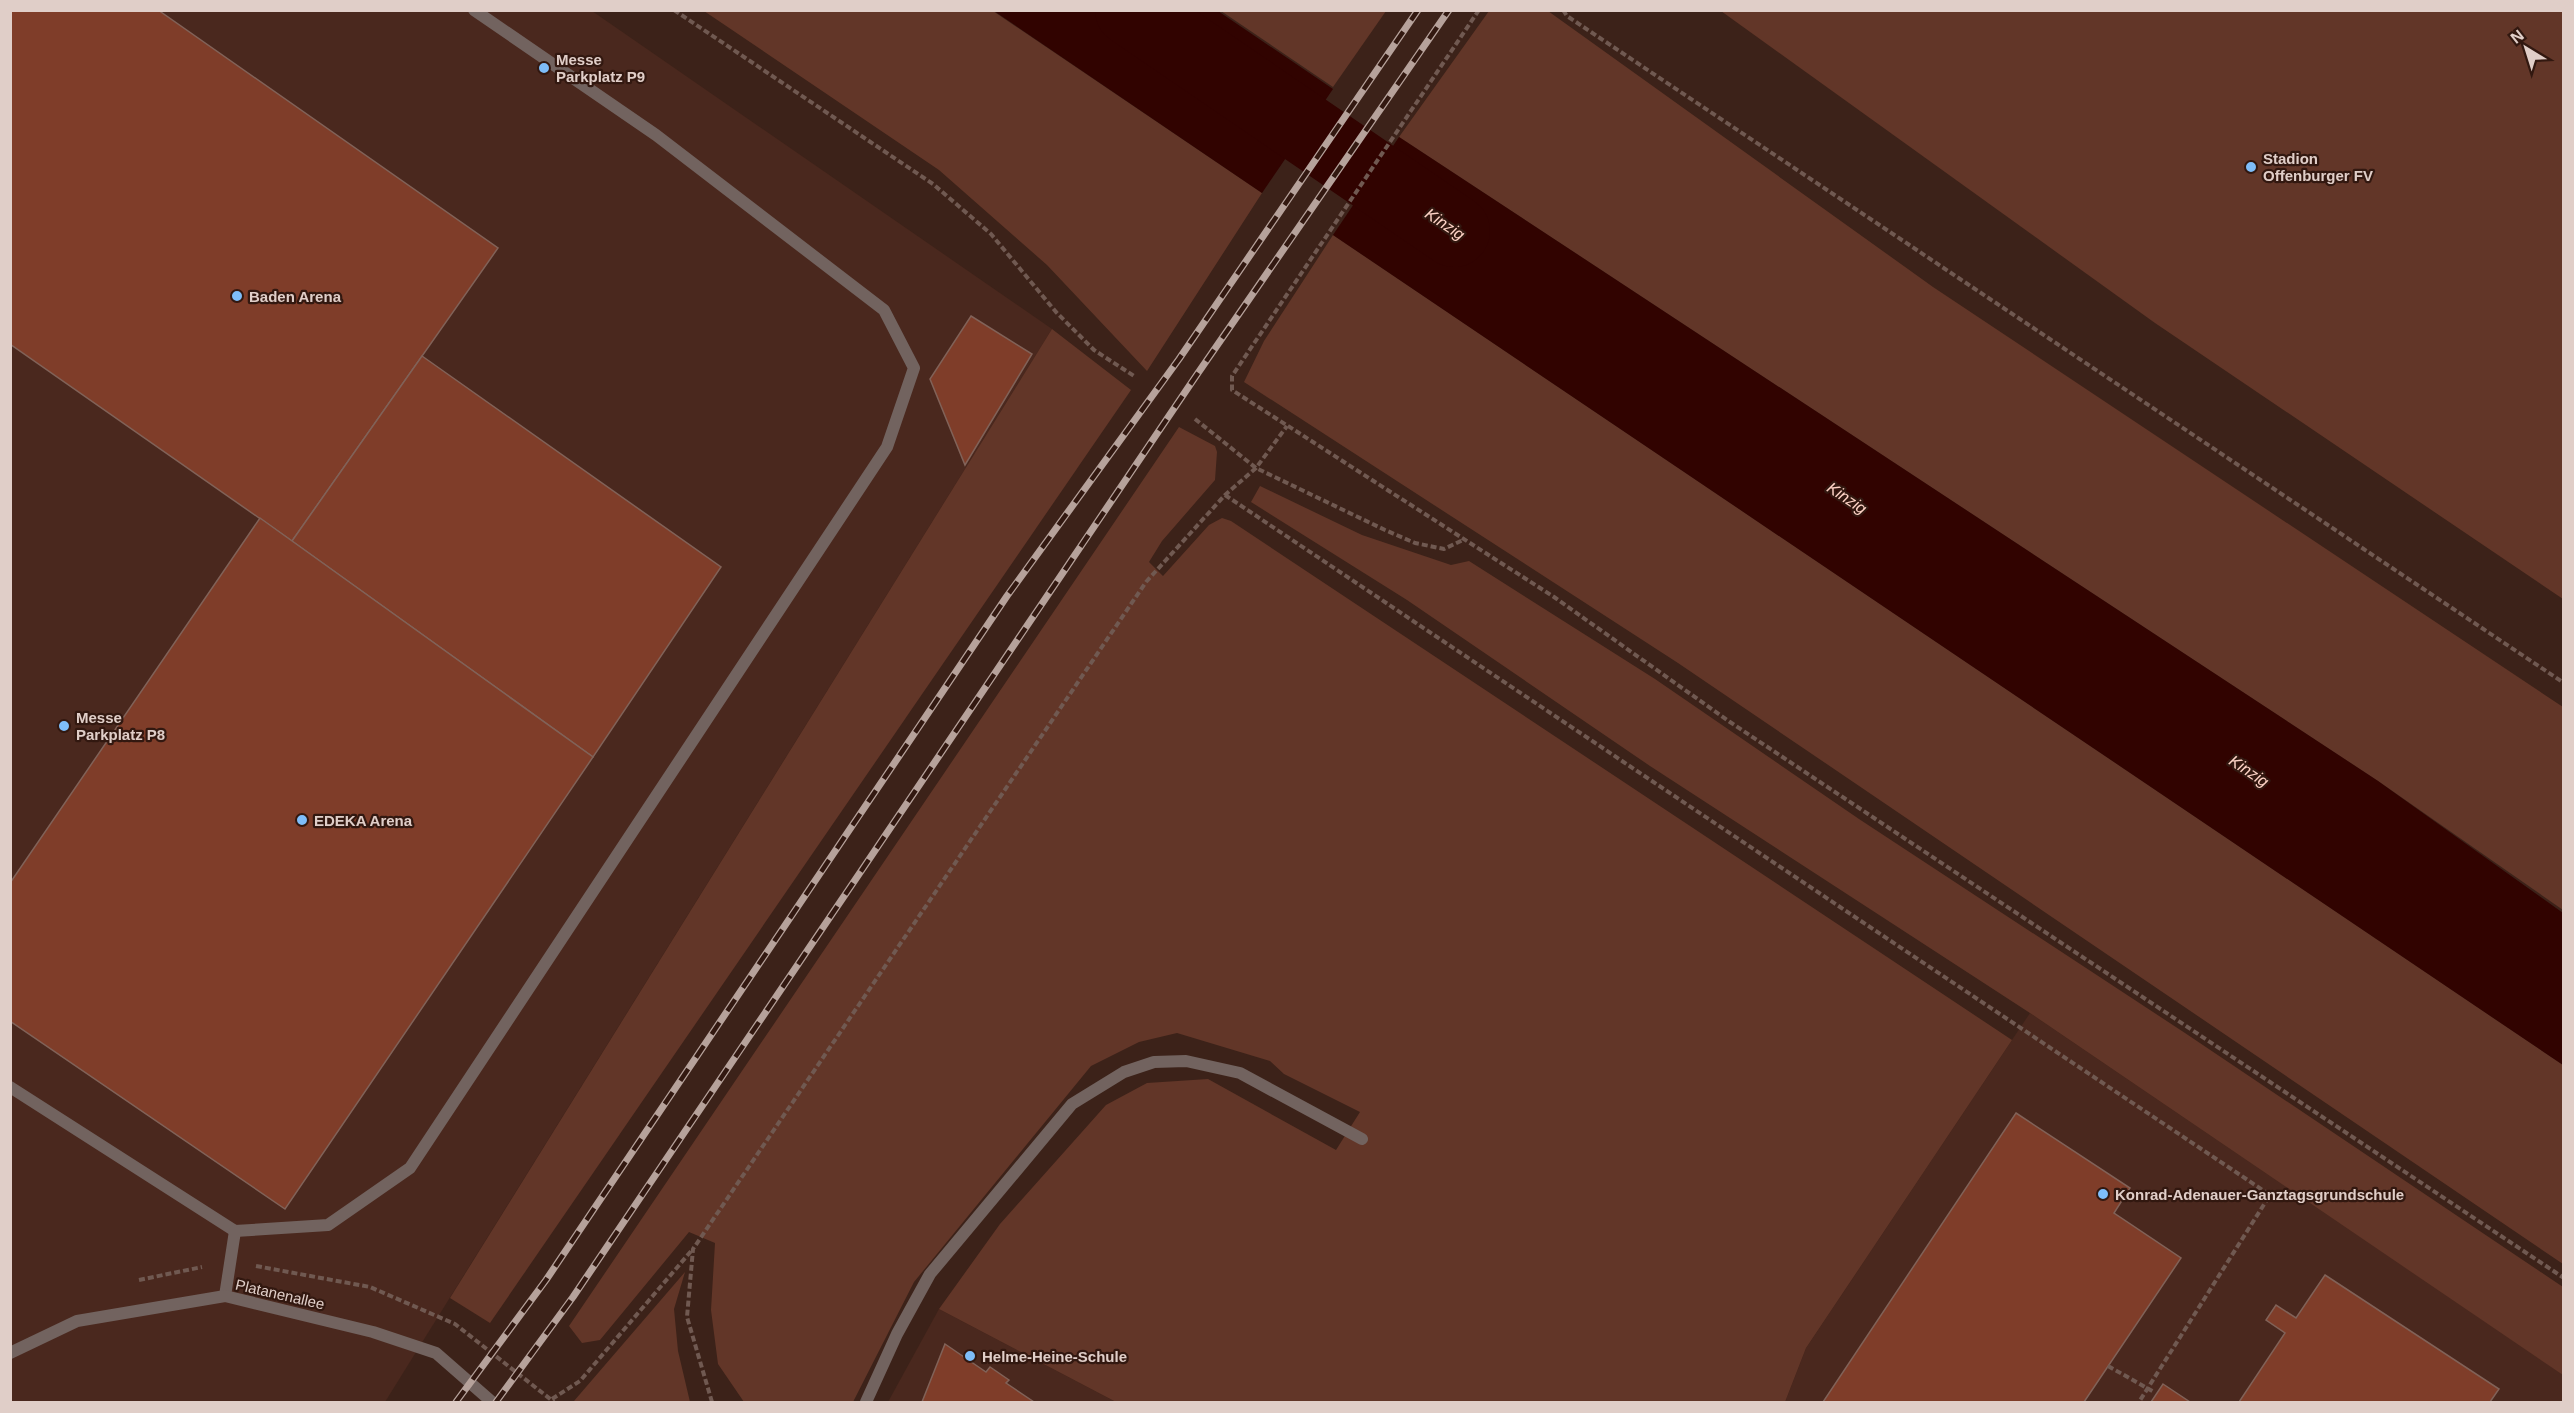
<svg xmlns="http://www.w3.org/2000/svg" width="2574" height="1413" viewBox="0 0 2574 1413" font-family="Helvetica,sans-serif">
  <rect width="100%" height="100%" fill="#3c2219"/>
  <!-- built -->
  <g fill="#4a281e">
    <polygon points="10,11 592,11 1052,329 385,1402 11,1402"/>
    <polygon points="2030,1013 2564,1375 2563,1402 1785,1402 1806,1348"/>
    <polygon points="939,1309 1116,1402 888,1402"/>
  </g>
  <!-- green -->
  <g fill="#623628">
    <polygon points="704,11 993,11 1262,193 1147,371 1047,265 939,170"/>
    <polygon points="1221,11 1386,11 1333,87"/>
    <polygon points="1489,11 1548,11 1933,287 2563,707 2563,910 2378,781 1399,137"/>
    <polygon points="1721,11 2563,11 2563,599 2155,323"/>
    <polygon points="1333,235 2563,1065 2563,1264 1678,663 1244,382 1264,341"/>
    <polygon points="1052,329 1131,390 490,1323 450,1298"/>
    <polygon points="1179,427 1215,446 1217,452 1215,480 1162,541 1149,562 1163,576 1209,525 1222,518 1231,521 2012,1040 1806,1348 1785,1402 1116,1402 939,1309 1000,1224 1106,1105 1147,1083 1208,1079 1336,1150 1360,1112 1284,1074 1270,1061 1177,1033 1139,1042 1091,1066 914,1282 853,1402 744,1402 718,1364 711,1310 715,1243 689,1232 600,1340 582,1343 569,1326"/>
    <polygon points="1260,486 1362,535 1451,565 1469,561 1655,679 1859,819 2185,1033 2563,1287 2563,1375 2030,1013 1650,766 1407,600 1251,502"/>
    <polygon points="685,1272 674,1309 678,1351 690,1402 575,1402 574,1401"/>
  </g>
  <!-- water -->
  <g fill="#310300">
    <polygon points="994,11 1218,11 1333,89 1262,193"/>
    <polygon points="1399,137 2378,781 2563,913 2563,1065 1333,235"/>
  </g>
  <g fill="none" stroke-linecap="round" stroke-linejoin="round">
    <!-- river -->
    <polyline stroke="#310300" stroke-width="72" points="1131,10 1454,231"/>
  </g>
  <!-- building -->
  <g fill="#7f3d29" stroke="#816258" stroke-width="1.5">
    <polygon points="10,10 158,10 498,248 292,541 10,344"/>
    <polygon points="971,316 1032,354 965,465 930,379"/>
    <polygon points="422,356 721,567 593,757 292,541"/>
    <polygon points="260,518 593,757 285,1209 10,1021 10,883"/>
    <polygon points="2016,1113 2130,1188 2114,1213 2181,1258 2084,1402 1823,1402"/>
    <polygon points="2325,1275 2499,1389 2490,1402 2239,1402 2285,1333 2266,1320 2276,1305 2296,1318"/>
    <polygon points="945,1344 986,1372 990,1367 1009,1380 1006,1383 1034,1402 922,1402"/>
    <polygon points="2163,1384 2190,1402 2151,1402"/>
  </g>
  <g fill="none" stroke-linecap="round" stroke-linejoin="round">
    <!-- path -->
    <g stroke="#705951" stroke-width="4" stroke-dasharray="6 3" stroke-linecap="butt">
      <polyline points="674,10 933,184 991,234 1056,312 1094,350 1134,376"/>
      <polyline points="1479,10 1232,376 1232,390 1554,597 1730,722 2564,1278"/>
      <polyline points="1563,10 1567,16 2564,683"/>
      <polyline points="1195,419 1256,468 1385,530 1415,543 1444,549 1465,539"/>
      <polyline points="1225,495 2270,1195 2139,1402"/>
      <polyline points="256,1266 370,1287 455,1324 554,1402"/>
      <polyline points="139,1280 202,1267"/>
      <polyline points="2108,1366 2154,1392"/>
      <polyline points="552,1399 580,1381 692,1250"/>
      <polyline points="712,1402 687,1317 693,1249 1146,582 1225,495 1256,468 1287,426"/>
    </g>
    <!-- service -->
    <g stroke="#72635f" stroke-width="12">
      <polyline points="10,1087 235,1231 328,1225 410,1168 887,447 914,368 884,310 656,135 474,10"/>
      <polyline points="225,1296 235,1231"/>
      <polyline points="866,1402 897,1334 930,1274 1072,1104 1124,1072 1154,1062 1186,1061 1240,1073 1362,1139"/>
    </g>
    <!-- minor -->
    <polyline stroke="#72635f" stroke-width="12" points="10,1353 77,1321 225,1296 373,1332 436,1353 492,1402"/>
    <defs>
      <g id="rail">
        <polyline points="456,1402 546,1280 1007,596 1179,359 1418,10"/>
        <polyline points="496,1402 573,1297 1198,373 1449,10"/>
      </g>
    </defs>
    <!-- rail casing -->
    <use href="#rail" stroke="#b6a29b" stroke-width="7"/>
    <!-- rail -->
    <use href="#rail" stroke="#321810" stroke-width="4.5" stroke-dasharray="14" stroke-linecap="butt"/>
  </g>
  <!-- markers -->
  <g fill="#7ebdf9" stroke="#321810" stroke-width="2">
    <circle cx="544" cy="68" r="6"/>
    <circle cx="2251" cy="167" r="6"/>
    <circle cx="237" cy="296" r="6"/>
    <circle cx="64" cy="726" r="6"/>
    <circle cx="302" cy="820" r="6"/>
    <circle cx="2103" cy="1194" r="6"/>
    <circle cx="970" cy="1356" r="6"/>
  </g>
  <g text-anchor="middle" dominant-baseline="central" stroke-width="4.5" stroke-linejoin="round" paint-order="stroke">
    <!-- poi labels -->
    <g font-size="15" font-weight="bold" fill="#e0cec8" stroke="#321810" text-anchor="start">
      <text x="556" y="59">Messe<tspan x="556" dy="17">Parkplatz P9</tspan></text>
      <text x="2263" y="158">Stadion<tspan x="2263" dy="17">Offenburger FV</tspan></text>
      <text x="249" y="296">Baden Arena</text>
      <text x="76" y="717">Messe<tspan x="76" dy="17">Parkplatz P8</tspan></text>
      <text x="314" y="820">EDEKA Arena</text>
      <text x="2115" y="1194">Konrad-Adenauer-Ganztagsgrundschule</text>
      <text x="982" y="1356">Helme-Heine-Schule</text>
    </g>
    <!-- street labels -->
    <g font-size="15" fill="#e0cec8" stroke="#321810">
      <text transform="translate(280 1294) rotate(13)">Platanenallee</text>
    </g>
    <!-- water labels -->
    <g font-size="16" font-style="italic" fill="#fed3c6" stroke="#321810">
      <text transform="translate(1445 224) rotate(34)">Kinzig</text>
      <text transform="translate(1847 498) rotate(34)">Kinzig</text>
      <text transform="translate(2249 771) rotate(34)">Kinzig</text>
    </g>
  </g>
  <!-- border -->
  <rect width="2574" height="1413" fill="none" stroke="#e0cec8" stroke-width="24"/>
  <!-- north arrow -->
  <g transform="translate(2526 48) rotate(322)" stroke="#321810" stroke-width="4.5" paint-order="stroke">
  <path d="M0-4.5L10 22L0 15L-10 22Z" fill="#e0cec8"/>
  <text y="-9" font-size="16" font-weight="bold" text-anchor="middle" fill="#e0cec8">N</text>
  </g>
</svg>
